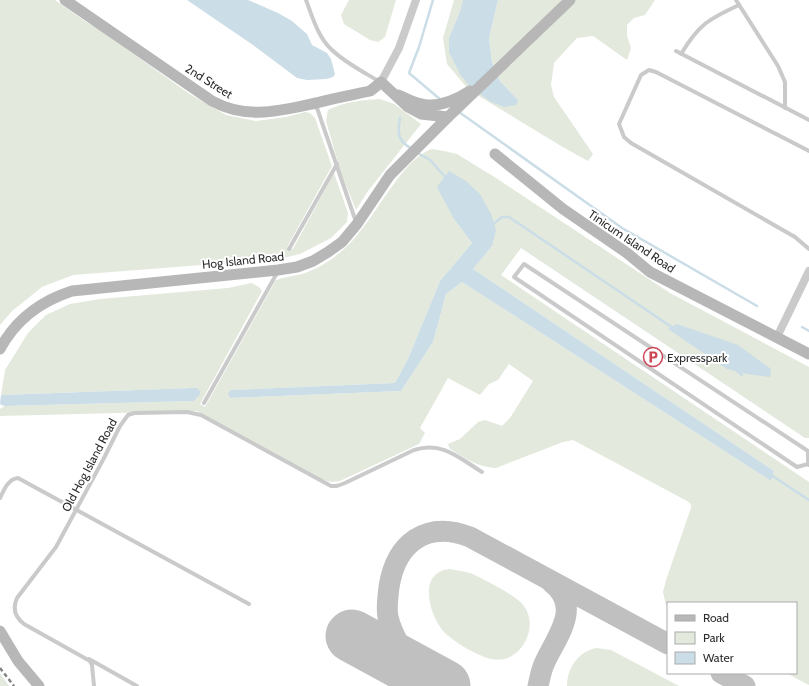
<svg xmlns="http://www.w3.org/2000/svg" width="809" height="686" viewBox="0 0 809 686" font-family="Cabin,sans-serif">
  <rect width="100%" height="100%" fill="#fff"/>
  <!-- green -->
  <g fill="#e3e9dc" fill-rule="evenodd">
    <polygon points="0,0 55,0 86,22 97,28 191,95 226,115 256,121 286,117 305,112 310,113 315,118 332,166 287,247 293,249 334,173 348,213 347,222 331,238 300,254 279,259 73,275 42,287 12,311 0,325"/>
    <polygon points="349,0 396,0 385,37 378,42 370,40 344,24 341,15"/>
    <polygon points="454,0 463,0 460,11 449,38 518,100 500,81 492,62 489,38 498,0 655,0 645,15 634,18 627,25 627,36 631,48 627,60 593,36 577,38 554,63 551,85 554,97 593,154 588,161 561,146 469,90 447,64 443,38"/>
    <path d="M380,99l14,5 27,20 -53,67 -12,19 -15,-37 -15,-52 2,-11c16,-8 34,-10 52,-11z"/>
    <path d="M432,149l12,2 13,3 39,24 174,115 139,74v71h-4l-284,-190 -20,27 308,207v203l-23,-12h10v-70h-128v3l-2,-1 -3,-13 3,-12 25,-72v-4l-4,-3 -114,-61 -10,2 -67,26c-18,-1 -32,-10 -46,-19l-2,-5 12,-5 18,-17 7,-2 17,6 8,-8 23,-37 -24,-17 -11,16 -9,4 -9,11 -32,-17 -28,50 5,5 -6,11 -79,37 -8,1 -9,-2 -126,-69 -197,5v-7l5,-3 189,-5 -2,-13 -191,7 4,-25 23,-37 18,-18 24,-11 30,-5 128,-11 23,-5 8,4 3,4 -62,113 5,3 71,-127c8,-3 18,-4 26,-6 16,-5 30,-14 42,-25 28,-23 56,-90 88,-100zM454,219l38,27 -19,23 301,202 -3,10 -309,-199 -16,12 -13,48 -32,49 -171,7 -1,-4 3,-4 163,-7 13,-24 32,-78 32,-38z"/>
    <path d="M449,569c7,1 14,2 21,4 12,5 47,23 54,33 16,22 -4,59 -32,53 -13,-2 -38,-17 -47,-26 -16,-17 -28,-60 4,-64z"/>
    <path d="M596,648l15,2 68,36h-112c0,-18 11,-34 29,-38z"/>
    <polygon points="0,673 9,686 10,686 0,686"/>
  </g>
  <!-- water -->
  <g fill="#cbdde6">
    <polygon points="187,0 248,0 278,13 292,21 307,34 312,45 327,53 331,59 335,74 333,77 326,79 307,80 297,78 253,45"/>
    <polygon points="463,0 498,0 489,38 492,62 500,81 518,100 516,105 504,107 491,102 470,87 460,74 449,52 449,38 460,11"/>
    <polygon points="449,171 466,181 480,194 491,214 496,230 492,246 473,269 774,471 771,481 462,282 446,294 433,342 401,391 230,398 228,394 231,390 395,383 408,359 440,281 472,243 454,219 437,187"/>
    <polygon points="677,324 738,345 771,369 770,377 747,374 727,369 668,329"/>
    <polygon points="192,388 197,388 200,391 200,394 194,401 5,406 1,405 0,403 1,395"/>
  </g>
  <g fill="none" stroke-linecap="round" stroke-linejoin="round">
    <!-- stream -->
    <g stroke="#cbdde6" stroke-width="2.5">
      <polyline points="433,0 419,47 409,73 441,100"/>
      <polyline points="459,112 622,228 757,306"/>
      <path d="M400,118c-3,16 -2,23 12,31"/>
      <polyline points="416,152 430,160 447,179"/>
      <polyline points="492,225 502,217 509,217 673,328"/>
      <polyline points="802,327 809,331"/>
      <polyline points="736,370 742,375"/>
      <polyline points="771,475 809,500"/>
    </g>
    <!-- taxiway -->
    <g stroke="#c0c0c0" stroke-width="21">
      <polyline points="721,673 745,686"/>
      <path d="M423,675c-15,-16 -30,-36 -35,-58 -2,-10 0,-20 1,-30 7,-44 37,-67 81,-50l198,107"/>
      <path d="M538,686c2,-8 3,-16 7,-24 12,-26 38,-56 6,-80"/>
    </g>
    <!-- runway -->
    <polyline stroke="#c0c0c0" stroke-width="53" points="352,636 444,686"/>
    <!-- lane -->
    <g stroke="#cacaca" stroke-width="4">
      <path d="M306,0c6,16 12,37 25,49 14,14 33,23 49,33"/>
      <polyline points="736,0 778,66 785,82 785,108"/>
      <polyline points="676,51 809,120"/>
      <path d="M681,54c18,-30 28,-35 58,-49"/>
      <polyline points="316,105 356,222"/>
      <polyline points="809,151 656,72 649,70 641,75 619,124 624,137 631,143 795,237 809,249"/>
      <polyline points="289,249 337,164"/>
      <polyline points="204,403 277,273"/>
      <polyline points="808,464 808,451 524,264 514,277 797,467 808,464 809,465"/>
      <path d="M0,498c4,-8 8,-19 18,-20l231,126"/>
      <polyline points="89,659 137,686"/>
      <path d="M94,686l-2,-21 -2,-4 -66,-37c-9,-7 -12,-15 -7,-26l39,-51 48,-89 16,-32 8,-11 6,-2 53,-1 14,3 130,71h6l8,-3 69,-33c29,-9 45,8 68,22"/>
    </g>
    <!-- street -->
    <g stroke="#cacaca" stroke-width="8">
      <polyline points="381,82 399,48 416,0"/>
      <polyline points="777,337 809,271"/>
    </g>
    <!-- secondary -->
    <g stroke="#b7b7b7" stroke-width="11">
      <path d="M65,0l147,101c35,19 67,10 104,2 18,-5 36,-8 54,-12l4,-3 7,-6 27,25 13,7 27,3"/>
      <path d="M398,95c8,3 16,8 24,9 17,4 34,-4 48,-13"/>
      <polyline points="495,154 563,209 627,253 650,272 809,354"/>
      <path d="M0,349c16,-30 41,-48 72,-58l206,-21 19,-3 16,-6 15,-9 14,-10 15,-18 33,-49 58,-58 122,-117"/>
      <polyline points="0,631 18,661 39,686"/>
    </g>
    <!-- rail -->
    <polyline stroke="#828282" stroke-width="2.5" stroke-dasharray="4 3" stroke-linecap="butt" points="0,668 14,686"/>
  </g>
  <!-- icons -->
  <defs>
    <symbol id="parking-ring" viewBox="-11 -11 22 22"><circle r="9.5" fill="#fff" stroke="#ce4556" stroke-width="1.5"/><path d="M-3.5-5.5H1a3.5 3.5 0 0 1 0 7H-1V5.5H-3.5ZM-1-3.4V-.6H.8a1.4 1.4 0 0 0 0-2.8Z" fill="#ce4556"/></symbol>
  </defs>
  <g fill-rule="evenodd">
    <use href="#parking-ring" x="642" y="346" width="22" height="22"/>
  </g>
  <g text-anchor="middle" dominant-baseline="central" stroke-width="4" stroke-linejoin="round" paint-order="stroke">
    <!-- street labels -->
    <g font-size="12" fill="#2d2d2d" stroke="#fff">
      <text transform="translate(209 81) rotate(32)">2nd Street</text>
      <text transform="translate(632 241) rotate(34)">Tinicum Island Road</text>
      <text transform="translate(243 260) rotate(-6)">Hog Island Road</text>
      <text transform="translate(89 465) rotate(-62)">Old Hog Island Road</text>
    </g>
    <!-- poi labels -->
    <g font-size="12" fill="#2d2d2d" stroke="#fff" text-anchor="start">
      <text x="667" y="357">Expresspark</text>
    </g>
  </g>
  <!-- legend -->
  <rect x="667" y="602" width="130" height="72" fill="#ffffff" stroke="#ababab"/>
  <rect x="675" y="615" width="20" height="6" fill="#b7b7b7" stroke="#ababab"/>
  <text x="703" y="622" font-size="12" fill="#2d2d2d">Road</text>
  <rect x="675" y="632" width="20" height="12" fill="#e3e9dc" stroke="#ababab"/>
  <text x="703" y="642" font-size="12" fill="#2d2d2d">Park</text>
  <rect x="675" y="652" width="20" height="12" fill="#cbdde6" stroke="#ababab"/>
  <text x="703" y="662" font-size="12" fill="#2d2d2d">Water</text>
</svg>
